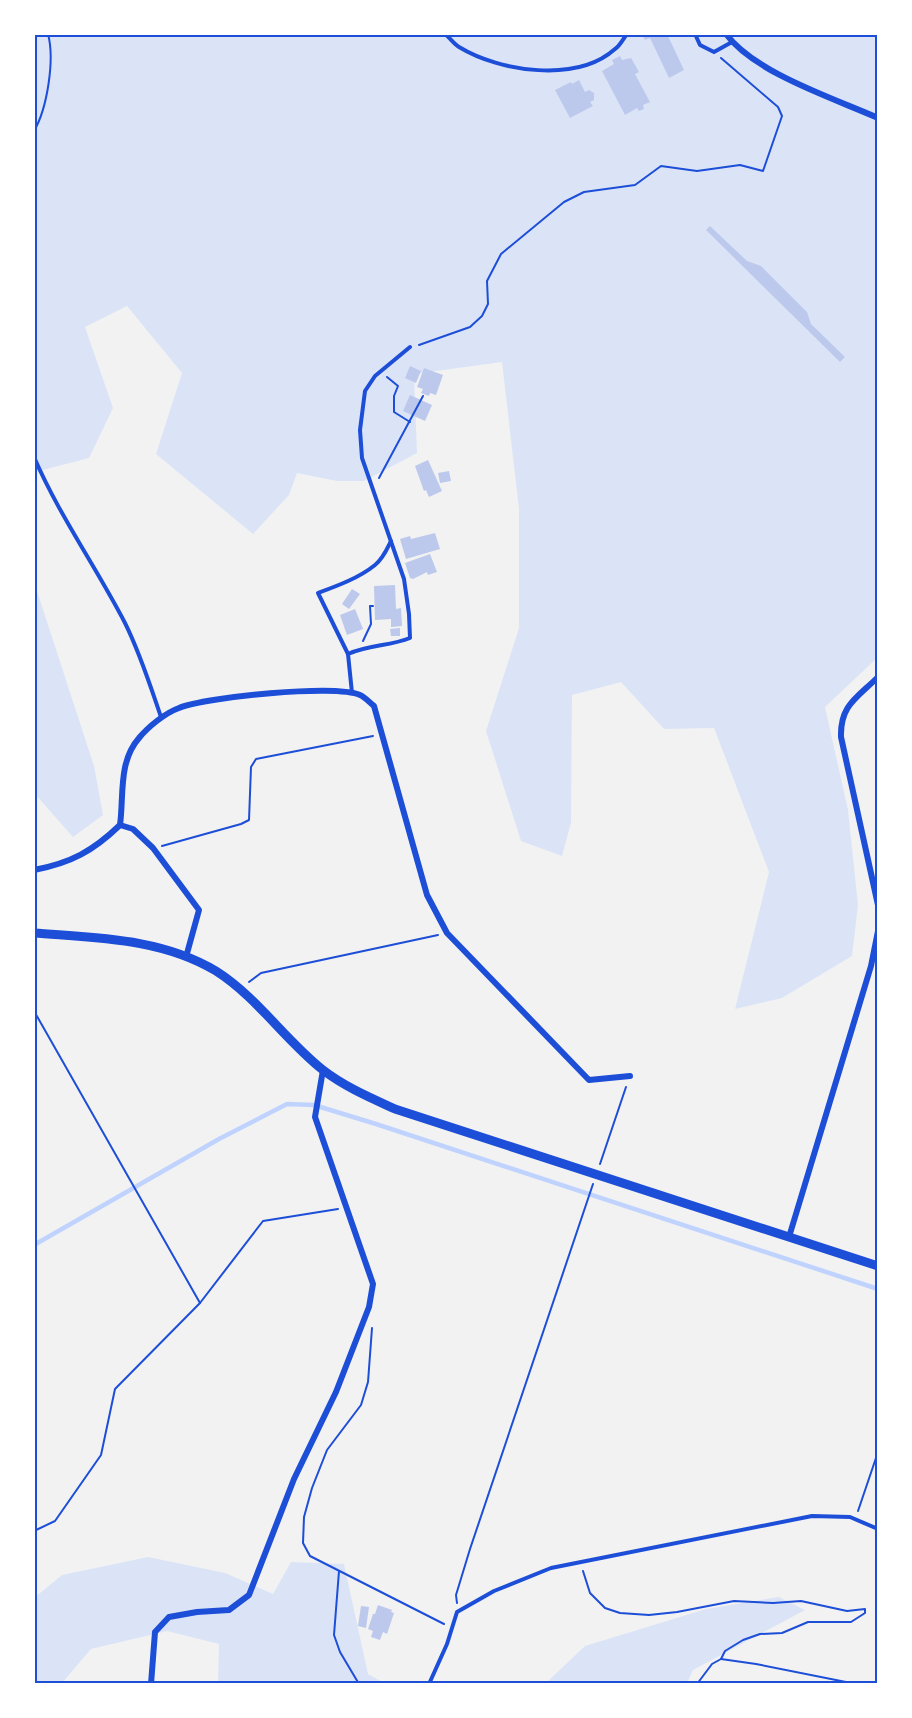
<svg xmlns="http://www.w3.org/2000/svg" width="912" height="1718" viewBox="0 0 912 1718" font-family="'Alegreya Sans',sans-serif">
  <rect width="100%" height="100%" fill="#f2f2f2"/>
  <!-- green -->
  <g fill="#dbe4f7">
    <polygon points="35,35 877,35 877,658 825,707 848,810 858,905 852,956 782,998 735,1009 769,872 714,728 664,729 621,682 572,695 571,823 562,856 521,841 486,731 519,628 519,509 502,362 414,374 417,453 364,481 337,481 297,473 289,495 253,534 156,454 182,373 127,306 85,327 113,408 89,458 35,472"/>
    <polygon points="35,585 94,766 103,815 73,837 35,794"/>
    <polygon points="148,1557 225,1573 273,1594 291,1562 344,1564 368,1674 384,1683 218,1683 219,1644 167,1631 91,1649 62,1683 35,1683 34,1598 62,1575"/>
    <polygon points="779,1597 805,1610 693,1670 687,1683 545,1684 585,1646 706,1609"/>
  </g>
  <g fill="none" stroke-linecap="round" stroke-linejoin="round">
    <!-- stream -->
    <polyline stroke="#bfd3fe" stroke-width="4.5" points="34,1245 219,1139 287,1104 314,1105 376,1124 878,1289"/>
  </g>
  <!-- building -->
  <g fill="#bdc9ec">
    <polygon points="642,34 667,34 684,70 669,78 650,38 645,40"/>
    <polygon points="620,56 622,60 631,58 639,72 635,74 650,102 643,105 644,109 639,111 637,108 625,115 602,71 614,64 612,60"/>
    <polygon points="579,80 585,92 589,90 594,93 594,100 590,102 593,106 570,118 555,90 571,82 572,84"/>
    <polygon points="710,226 747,261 761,266 807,312 811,324 845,357 840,362 706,230"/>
    <polygon points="410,366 421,371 416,383 405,378"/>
    <polygon points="424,368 443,375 436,395 430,393 429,396 421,393 423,389 417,387"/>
    <polygon points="410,395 432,405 425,421 403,411"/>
    <polygon points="428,460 442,491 429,497 426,490 424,491 415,466"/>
    <polygon points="449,471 451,481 440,483 438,473"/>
    <polygon points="435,533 440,549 406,559 400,539 410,536 411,539"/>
    <polygon points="430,554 437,572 428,575 427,572 413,579 410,578 405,563"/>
    <polygon points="395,585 396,609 401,608 402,626 391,627 391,619 375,620 374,586"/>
    <polygon points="352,589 360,594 349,609 342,604"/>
    <polygon points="355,609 363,629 347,635 340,615"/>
    <polygon points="400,628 400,636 391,636 390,629"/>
    <polygon points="378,1605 392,1610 391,1612 394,1613 387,1634 383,1632 380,1640 371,1637 373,1631 368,1629 373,1614 375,1614"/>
    <polygon points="361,1606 369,1607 366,1628 358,1626"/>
  </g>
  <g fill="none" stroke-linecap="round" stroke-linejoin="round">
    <!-- path -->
    <g stroke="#1d4ed8" stroke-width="2">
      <path d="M34,131c13,-22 21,-71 14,-97"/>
      <polyline points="419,345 470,327 482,316 488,304 487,281 501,254 564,202 584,192 635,185 661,166 697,171 740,165 763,171 782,116 778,107 721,58"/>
      <polyline points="387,377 398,386 394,396 394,412 410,422"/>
      <polyline points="379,478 423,396"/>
      <polyline points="363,641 371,624 370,606 373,606"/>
      <polyline points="162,846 241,824 249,820 251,767 256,759 373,736"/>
      <polyline points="249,982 261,973 438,935"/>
      <polyline points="34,1011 200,1303"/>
      <polyline points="600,1164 626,1087"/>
      <polyline points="372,1328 368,1382 361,1405 327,1450 312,1488 304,1517 303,1543 310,1556 444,1624"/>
      <polyline points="858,1511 878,1452"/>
      <polyline points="34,1531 55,1521 101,1455 115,1389 200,1303 263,1221 338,1209"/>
      <polyline points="339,1571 334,1635 340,1652 359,1684"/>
      <polyline points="583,1571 590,1593 605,1608 620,1613 649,1615 677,1612 734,1601 773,1603 801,1601 847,1611 865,1609 865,1613 851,1622 808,1622 782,1633 760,1634 743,1640 725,1651 721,1659 756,1664 856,1684"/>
      <polyline points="457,1603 456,1595 470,1549 593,1184"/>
      <polyline points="697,1684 712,1664 721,1659"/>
    </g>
    <!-- service -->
    <g stroke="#1d4ed8" stroke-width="4">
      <path d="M445,34c5,4 9,10 14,13 41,25 118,36 156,2 5,-3 8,-10 12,-15"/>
      <polyline points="695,34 700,45 714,52 732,42"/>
      <path d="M34,457c25,58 62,110 91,166 15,30 25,62 36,94"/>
      <path d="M348,654l-30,-61c19,-7 41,-15 57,-28 8,-6 12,-16 16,-24"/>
      <path d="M352,693l-4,-39c20,-9 42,-8 62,-16l-1,-24 -5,-35 -42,-121 -2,-28 5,-39 10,-15 35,-29"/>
      <polyline points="429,1684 447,1644 457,1612 494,1591 551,1568 812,1516 850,1517 878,1529"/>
    </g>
    <!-- minor -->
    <g stroke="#1d4ed8" stroke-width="6">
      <path d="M726,34c29,39 107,64 152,84"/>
      <path d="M878,677c-21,21 -38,28 -37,60l37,168"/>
      <polyline points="120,825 133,829 153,848 199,910 186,957"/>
      <path d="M34,870c37,-7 59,-19 86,-45 4,-29 -2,-63 19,-87 9,-11 26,-25 40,-30 27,-11 156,-24 181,-13 5,2 10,8 14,11l53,189 20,38 142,147 41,-4"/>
      <polyline points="789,1237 871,966 878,931"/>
      <polyline points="151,1684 155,1632 169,1617 197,1612 229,1610 249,1595 294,1479 336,1392 369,1307 373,1284 315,1117 323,1070"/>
    </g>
    <!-- tertiary -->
    <path stroke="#1d4ed8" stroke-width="9" d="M34,933c62,5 127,5 182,38 41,26 69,69 107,99 22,17 48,28 72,39l483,157"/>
  </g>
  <!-- border -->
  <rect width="912" height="1718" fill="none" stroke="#ffffff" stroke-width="72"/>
  <rect x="36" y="36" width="840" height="1646" fill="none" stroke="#1d4ed8" stroke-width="2"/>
</svg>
